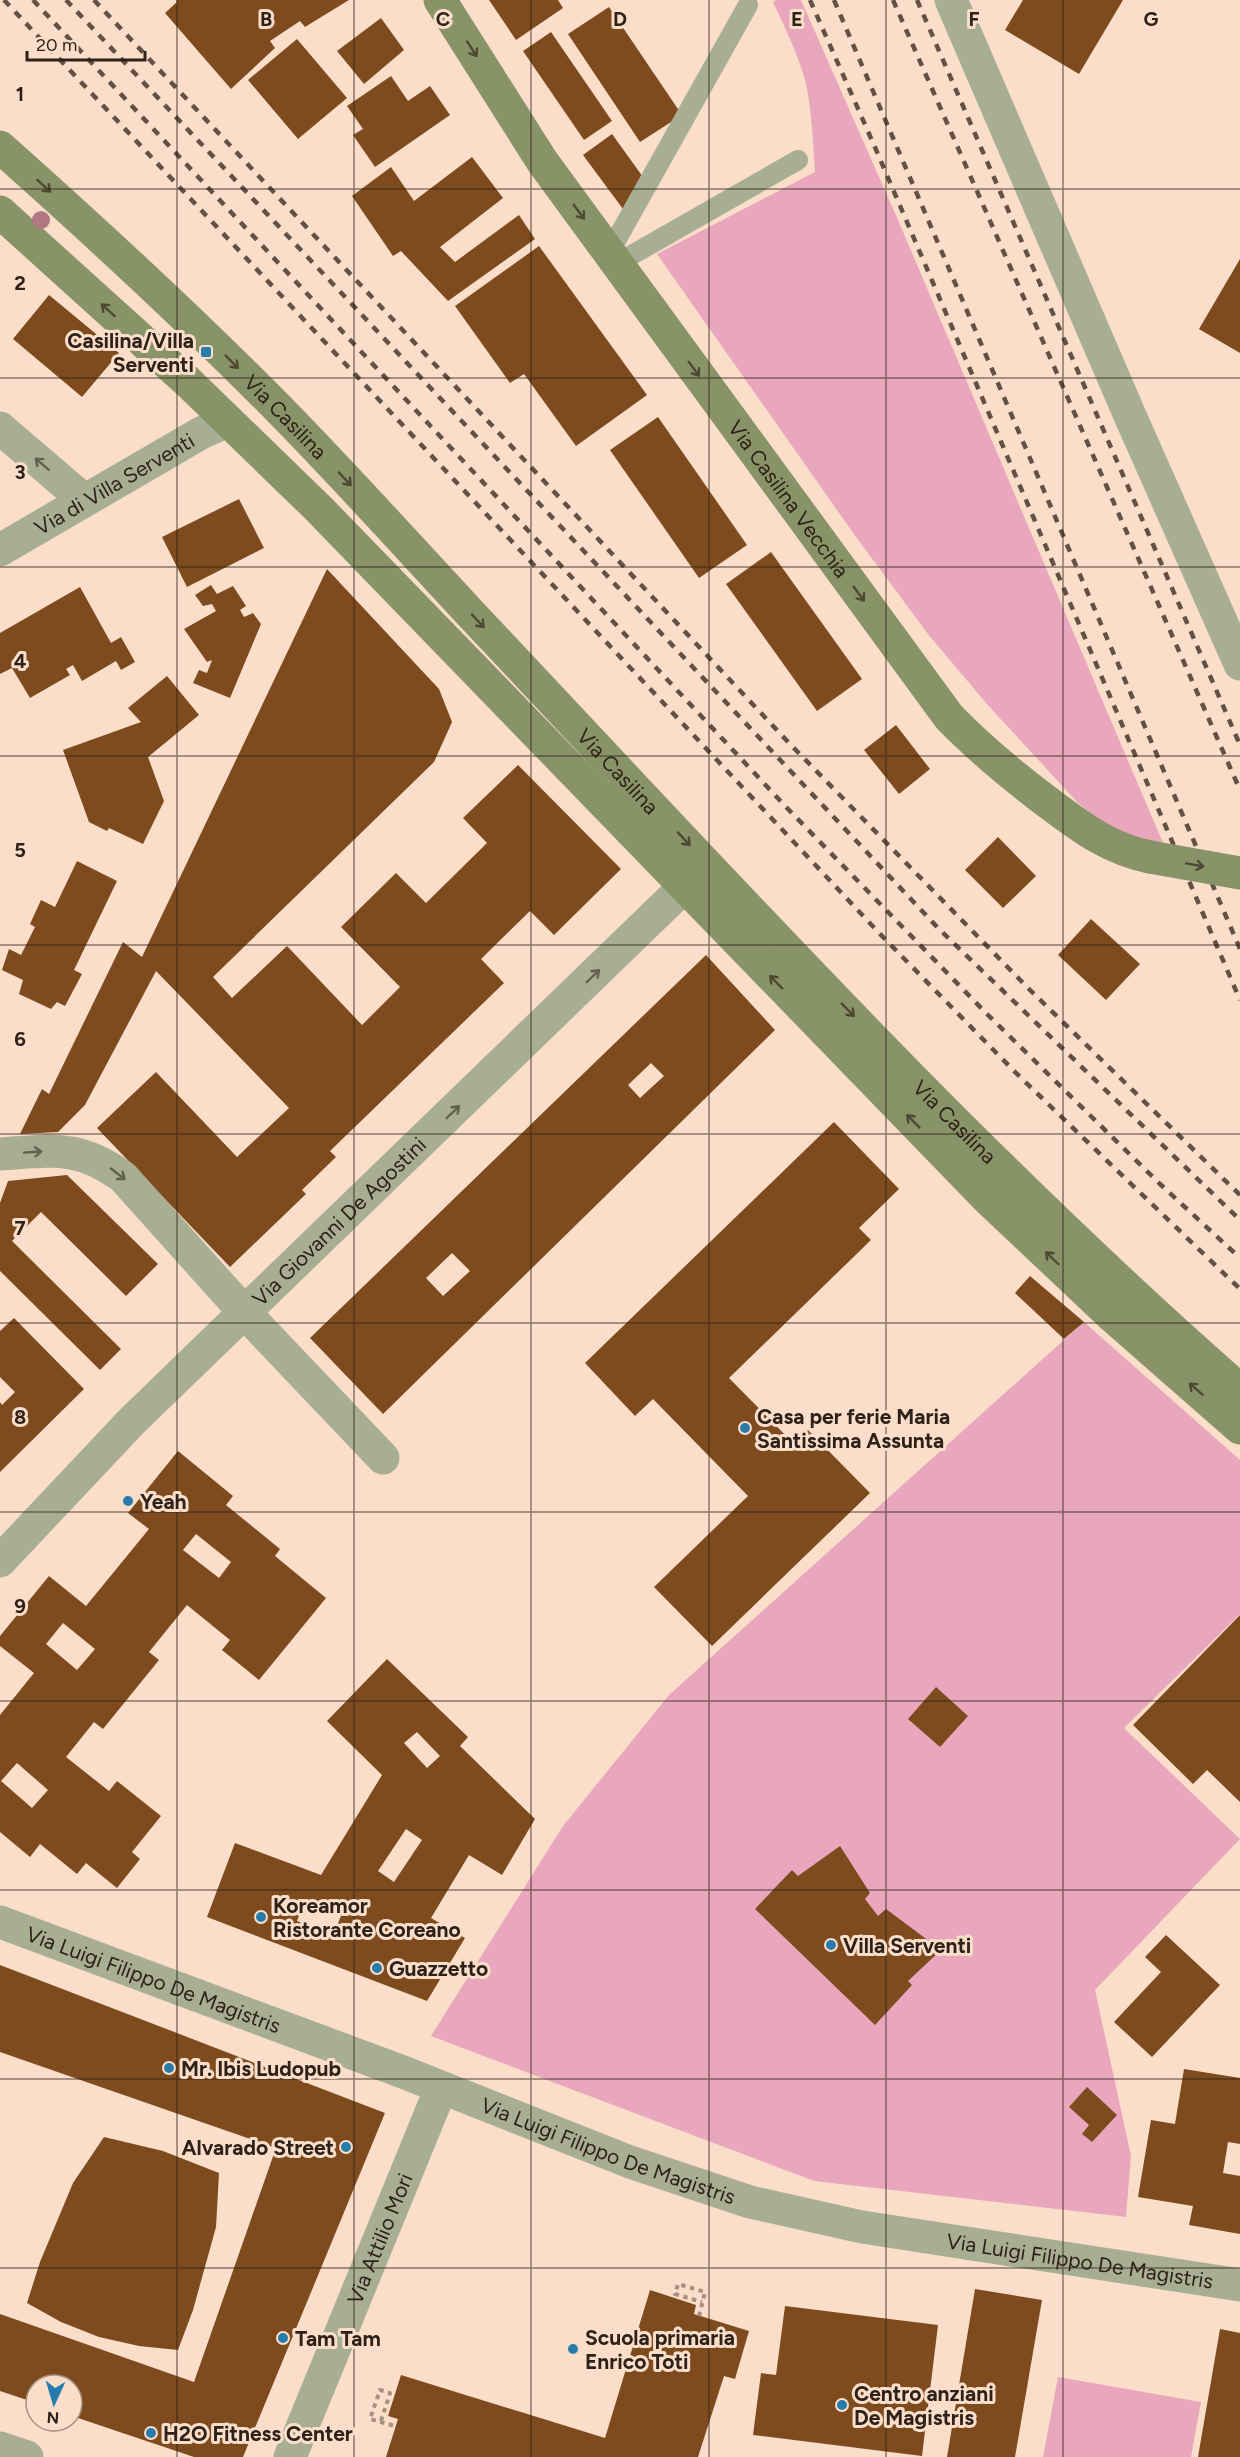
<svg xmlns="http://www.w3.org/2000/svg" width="1240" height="2457" viewBox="0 0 1240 2457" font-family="Figtree,sans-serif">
  <rect width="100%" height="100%" fill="#fadeca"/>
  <!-- green -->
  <g fill="#e8a7bc">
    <path d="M776,0h25l97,220 265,623 -16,-1 -39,-15 -31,-25 -91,-99 -58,-69 -72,-97 -199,-283 158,-82c-2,-29 -3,-59 -9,-88 -7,-28 -21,-56 -33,-82z"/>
    <polygon points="1084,1322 1240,1460 1240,1614 1124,1728 1240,1839 1095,1990 1131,2156 1126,2217 814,2181 431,2036 563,1826 669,1695"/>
    <polygon points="1058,2377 1201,2402 1191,2457 1043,2457"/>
  </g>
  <!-- building -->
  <g fill="#7e4b1f" fill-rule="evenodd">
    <polygon points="176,0 349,0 305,27 300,21 270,41 275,48 231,89 165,13 177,2"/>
    <polygon points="489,0 558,0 563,8 516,40"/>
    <polygon points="1023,0 1123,0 1079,74 1005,30"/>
    <polygon points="609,7 682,115 640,142 568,34"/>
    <polygon points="381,18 404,50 364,84 337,51"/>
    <polygon points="551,32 612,121 584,140 523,51"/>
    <polygon points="297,39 347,98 298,139 248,80"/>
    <polygon points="391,76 408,101 430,86 450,115 375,167 353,135 363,129 347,106"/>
    <polygon points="612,134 643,177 623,209 583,155"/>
    <polygon points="472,157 503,198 440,247 455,262 519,215 535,239 448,301 401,251 393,256 352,196 391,167 414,201"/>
    <polygon points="539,246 647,395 576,446 524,374 510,383 455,306"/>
    <polygon points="1240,259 1240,353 1199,329"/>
    <polygon points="49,295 119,353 82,397 13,339"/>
    <polygon points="658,417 747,545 699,578 610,450"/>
    <polygon points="239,499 264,548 187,587 162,537"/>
    <polygon points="771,552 862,679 817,711 726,584"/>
    <polygon points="327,569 439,689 452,722 434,762 213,977 232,998 287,946 362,1025 400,987 341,927 396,873 426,903 487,843 463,818 518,765 621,869 554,935 530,911 481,959 504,983 330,1151 336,1157 302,1190 306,1194 230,1267 97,1128 156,1072 237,1157 289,1108 156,971 85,1105 58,1132 20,1134 42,1089 49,1094 123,942 142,957"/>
    <polygon points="211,585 217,594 233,586 246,606 240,610 244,617 253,613 261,624 230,698 193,683 199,670 207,673 212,660 207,662 184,629 216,611 212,604 203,606 195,595"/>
    <polygon points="80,587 111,643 121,637 135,662 121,670 116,661 82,681 73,665 66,669 70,675 30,698 12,668 0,674 0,633"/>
    <polygon points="167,676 199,715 148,757 164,801 143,844 109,828 107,831 89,822 63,750 141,722 128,708"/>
    <polygon points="896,725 930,769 899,794 864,750"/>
    <polygon points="998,837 1036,876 1003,908 965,870"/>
    <polygon points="77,861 117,881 74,970 82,974 65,1006 57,1002 51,1009 19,994 23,980 2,970 9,949 21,955 35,927 30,924 41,900 55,907"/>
    <polygon points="1091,919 1140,964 1106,1000 1058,955"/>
    <path d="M706,955l69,75 -392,384 -73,-76zM651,1063l13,13 -24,22 -12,-13zM452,1253l18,18 -27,25 -17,-18z"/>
    <polygon points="834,1122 899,1189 859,1228 871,1240 729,1378 794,1444 808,1430 870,1493 712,1646 654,1587 748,1496 653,1399 635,1416 585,1363"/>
    <polygon points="67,1175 158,1264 126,1296 41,1212 12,1241 121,1349 100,1370 0,1271 0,1203 8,1181"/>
    <polygon points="1030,1276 1084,1322 1064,1339 1015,1293"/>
    <polygon points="14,1318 84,1389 0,1472 0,1402 2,1405 15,1392 0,1377 0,1331"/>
    <path d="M178,1451l55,45 -7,9 54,44 -5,7 51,42 -67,82 -37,-30 8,-10 -43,-35 -38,47 10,8 -56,69 -9,-7 -28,35 43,34 8,-10 44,35 -29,36 8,7 -23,29 -31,-25 -9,11 -37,-30 -10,13 -30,-25v-117l34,-42 -34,-27v-10l49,-60 37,30 63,-77 -21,-16zM196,1534l35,28 -12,16 -36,-28zM63,1623l32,26 -18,21 -31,-26zM17,1763l31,27 -16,18 -31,-27z"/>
    <polygon points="1240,1615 1240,1802 1207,1770 1193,1784 1133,1725"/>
    <path d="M387,1659l81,78 -8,9 75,73 -33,56 -33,-20 -38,63 34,20 -38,63 -220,-84 28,-74 86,32 61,-100 -55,-54zM417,1732l23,24 -13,12 -23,-25zM406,1829l16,11 -28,42 -16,-11zM304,1902l37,14 -8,19 -36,-14z"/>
    <polygon points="936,1687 968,1716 940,1747 908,1719"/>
    <polygon points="840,1846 870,1893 865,1899 878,1916 886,1909 941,1950 908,1981 912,1985 875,2025 755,1909 792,1870 798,1876"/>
    <polygon points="1166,1935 1220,1985 1152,2057 1114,2022 1161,1972 1145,1957"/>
    <polygon points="0,1965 385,2113 243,2457 194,2457 72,2416 72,2385 36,2385 36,2403 0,2391 0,2314 194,2382 276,2148 0,2052"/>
    <polygon points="1184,2069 1240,2078 1240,2144 1228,2142 1223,2173 1240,2176 1240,2234 1189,2225 1193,2206 1138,2197 1151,2120 1175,2124"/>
    <polygon points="1087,2087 1117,2115 1092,2142 1082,2134 1089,2125 1069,2107"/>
    <polygon points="104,2137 163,2151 219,2173 216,2227 193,2310 178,2350 139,2346 99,2337 61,2322 27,2303 40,2262 73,2183"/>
    <polygon points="975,2289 1042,2300 1015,2457 947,2457"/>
    <polygon points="650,2290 696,2305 694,2314 749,2331 735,2379 724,2376 698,2457 386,2457 398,2419 388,2416 401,2375 605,2438"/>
    <polygon points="785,2306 938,2325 922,2456 753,2435 761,2373 776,2375"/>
    <polygon points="1220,2329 1240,2333 1240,2457 1198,2457"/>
  </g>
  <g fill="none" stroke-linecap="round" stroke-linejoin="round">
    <!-- path -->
    <g stroke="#a79181" stroke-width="4" stroke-dasharray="4.5 4.5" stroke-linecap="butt">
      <polyline points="699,2316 705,2292 678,2284 675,2294 702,2302"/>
      <polyline points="381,2421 390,2393 380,2390 370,2419 395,2426"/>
    </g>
    <!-- lane -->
    <g stroke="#a7ae91" stroke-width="20">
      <polyline points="609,253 748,5"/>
      <polyline points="616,264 798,160"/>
    </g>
    <!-- street -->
    <g stroke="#a7ae91" stroke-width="33">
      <polyline points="951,0 1131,418 1240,664"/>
      <polyline points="0,428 84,500"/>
      <path id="s1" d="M0,550l201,-117 27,-12"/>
      <path d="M0,1154c52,-3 78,-10 123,23l122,136 138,145"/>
      <path id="s2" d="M0,1561l131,-139 553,-535"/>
      <path id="s3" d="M0,1922l403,150 227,90 120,40 112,25 378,58"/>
      <polyline points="0,2448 27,2457"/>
      <path id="s4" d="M290,2457l151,-369"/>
    </g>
    <!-- secondary -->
    <g stroke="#899368" stroke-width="33">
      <path id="s5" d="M440,0l102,161 407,556c31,32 65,60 101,87 32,24 60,45 100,53"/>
      <path id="s6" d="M0,147c90,80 179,162 264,247 71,71 138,146 206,219 250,265 496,537 770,777"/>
      <polyline points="0,212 187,381 318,508 988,1199 1110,1314 1240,1428"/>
    </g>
    <!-- rail -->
    <g stroke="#625144" stroke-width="4.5" stroke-dasharray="8 8" stroke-linecap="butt">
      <polyline points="4,0 881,935 1016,1073 1240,1289"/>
      <polyline points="33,0 787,808 987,1014 1160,1184 1240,1258"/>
      <polyline points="66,0 939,929 1240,1220"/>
      <polyline points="94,0 789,743 1028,988 1240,1195"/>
      <polyline points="810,0 874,145 1240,1000"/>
      <polyline points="834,0 1240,949"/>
      <polyline points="893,0 1240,790"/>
      <polyline points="917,0 1240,745"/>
    </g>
    <!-- secondary-bridge -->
    <polyline stroke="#899368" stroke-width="33" points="1150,857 1240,873"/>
  </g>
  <!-- trees -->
  <circle fill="#b27882" cx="41" cy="220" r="9"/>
  <!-- one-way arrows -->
  <defs><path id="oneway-shaft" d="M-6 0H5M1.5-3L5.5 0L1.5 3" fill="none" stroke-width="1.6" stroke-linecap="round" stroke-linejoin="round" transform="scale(1.5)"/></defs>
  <g stroke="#4e4933">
    <use href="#oneway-shaft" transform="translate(472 49) rotate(57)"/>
    <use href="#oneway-shaft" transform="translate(44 186) rotate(42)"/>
    <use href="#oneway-shaft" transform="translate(579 212) rotate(54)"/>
    <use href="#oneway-shaft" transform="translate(108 310) rotate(-138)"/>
    <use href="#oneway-shaft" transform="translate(232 362) rotate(45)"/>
    <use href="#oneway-shaft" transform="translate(694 369) rotate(54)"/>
    <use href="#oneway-shaft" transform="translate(345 479) rotate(47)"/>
    <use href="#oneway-shaft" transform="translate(859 594) rotate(54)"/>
    <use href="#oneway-shaft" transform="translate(478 621) rotate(47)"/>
    <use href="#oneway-shaft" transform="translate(684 839) rotate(47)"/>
    <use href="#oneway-shaft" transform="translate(1195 865) rotate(10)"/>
    <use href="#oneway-shaft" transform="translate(776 982) rotate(-134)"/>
    <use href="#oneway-shaft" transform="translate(848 1010) rotate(46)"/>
    <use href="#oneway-shaft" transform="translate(913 1121) rotate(-135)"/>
    <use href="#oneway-shaft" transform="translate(1052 1258) rotate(-136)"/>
    <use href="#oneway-shaft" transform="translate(1196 1389) rotate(-139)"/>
  </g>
  <g stroke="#64604e">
    <use href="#oneway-shaft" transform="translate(42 464) rotate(-139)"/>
    <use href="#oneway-shaft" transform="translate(593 976) rotate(-44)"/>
    <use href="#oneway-shaft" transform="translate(453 1112) rotate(-44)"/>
    <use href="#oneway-shaft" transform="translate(33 1152) rotate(-4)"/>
    <use href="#oneway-shaft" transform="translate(118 1174) rotate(38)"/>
  </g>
  <!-- grid -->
  <path fill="none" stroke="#2e2117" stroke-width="1.5" stroke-opacity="0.55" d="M177,0v2457M354,0v2457M531,0v2457M709,0v2457M886,0v2457M1063,0v2457M0,189h1240M0,378h1240M0,567h1240M0,756h1240M0,945h1240M0,1134h1240M0,1323h1240M0,1512h1240M0,1701h1240M0,1890h1240M0,2079h1240M0,2268h1240"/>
  <!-- markers -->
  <g fill="#277cac" stroke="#fadeca" stroke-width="2">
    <rect x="200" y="346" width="12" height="12" rx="3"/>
    <circle cx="745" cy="1428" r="6"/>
    <circle cx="128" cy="1501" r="6"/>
    <circle cx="261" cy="1917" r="6"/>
    <circle cx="831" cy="1945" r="6"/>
    <circle cx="377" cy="1968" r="6"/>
    <circle cx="169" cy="2068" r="6"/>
    <circle cx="346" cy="2147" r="6"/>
    <circle cx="283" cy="2338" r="6"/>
    <circle cx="573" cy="2349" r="6"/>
    <circle cx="842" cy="2405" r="6"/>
    <circle cx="151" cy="2433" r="6"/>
  </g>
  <g text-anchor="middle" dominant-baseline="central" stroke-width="6" stroke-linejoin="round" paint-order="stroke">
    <!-- poi labels -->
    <g font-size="21" font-weight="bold" fill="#2e2117" stroke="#fadeca" text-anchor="start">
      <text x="194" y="340" text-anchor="end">Casilina/Villa<tspan x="194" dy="24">Serventi</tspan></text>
      <text x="757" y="1416">Casa per ferie Maria<tspan x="757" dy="24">Santissima Assunta</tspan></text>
      <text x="140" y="1501">Yeah</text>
      <text x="273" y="1905">Koreamor<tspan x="273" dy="24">Ristorante Coreano</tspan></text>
      <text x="843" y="1945">Villa Serventi</text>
      <text x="389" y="1968">Guazzetto</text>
      <text x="181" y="2068">Mr. Ibis Ludopub</text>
      <text x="334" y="2147" text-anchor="end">Alvarado Street</text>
      <text x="585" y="2337">Scuola primaria<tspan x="585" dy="24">Enrico Toti</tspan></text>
      <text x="295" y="2338">Tam Tam</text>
      <text x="854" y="2393">Centro anziani<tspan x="854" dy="24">De Magistris</tspan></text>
      <text x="163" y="2433">H2O Fitness Center</text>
    </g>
    <!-- street labels -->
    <g font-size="21" fill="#2e2117" stroke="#fadeca">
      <text stroke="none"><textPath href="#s6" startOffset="393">Via Casilina</textPath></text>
      <text stroke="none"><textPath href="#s1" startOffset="132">Via di Villa Serventi</textPath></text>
      <text stroke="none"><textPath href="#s5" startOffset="609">Via Casilina Vecchia</textPath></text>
      <text stroke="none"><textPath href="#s6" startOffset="879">Via Casilina</textPath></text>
      <text stroke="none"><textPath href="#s6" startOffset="1365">Via Casilina</textPath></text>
      <text stroke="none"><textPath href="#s2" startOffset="480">Via Giovanni De Agostini</textPath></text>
      <text stroke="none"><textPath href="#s3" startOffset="164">Via Luigi Filippo De Magistris</textPath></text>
      <text stroke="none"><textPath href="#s3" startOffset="650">Via Luigi Filippo De Magistris</textPath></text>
      <text stroke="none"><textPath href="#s4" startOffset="236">Via Attilio Mori</textPath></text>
      <text stroke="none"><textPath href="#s3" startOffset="1136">Via Luigi Filippo De Magistris</textPath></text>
    </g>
  </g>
  <g font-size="20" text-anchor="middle" font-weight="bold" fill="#2e2117" stroke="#fadeca" stroke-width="6" stroke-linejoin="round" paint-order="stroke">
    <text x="266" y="26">B</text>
    <text x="443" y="26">C</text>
    <text x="620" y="26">D</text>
    <text x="797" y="26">E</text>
    <text x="974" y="26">F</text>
    <text x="1151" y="26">G</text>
    <text x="20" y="101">1</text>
    <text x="20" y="290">2</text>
    <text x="20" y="479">3</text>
    <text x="20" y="668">4</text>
    <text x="20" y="857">5</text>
    <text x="20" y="1046">6</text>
    <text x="20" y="1235">7</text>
    <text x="20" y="1424">8</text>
    <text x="20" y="1613">9</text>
  </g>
  <!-- north arrow -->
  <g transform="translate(54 2403) rotate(184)"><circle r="28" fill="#fadeca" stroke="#a89282" stroke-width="1.5"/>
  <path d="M0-4.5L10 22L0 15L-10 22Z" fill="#277cac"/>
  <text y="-9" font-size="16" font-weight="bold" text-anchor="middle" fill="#2e2117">N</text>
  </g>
  <!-- scale -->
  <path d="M27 51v9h118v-9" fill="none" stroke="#2e2117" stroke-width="3"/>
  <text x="36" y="51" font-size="18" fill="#2e2117" stroke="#fadeca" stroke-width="4.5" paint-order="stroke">20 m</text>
</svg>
